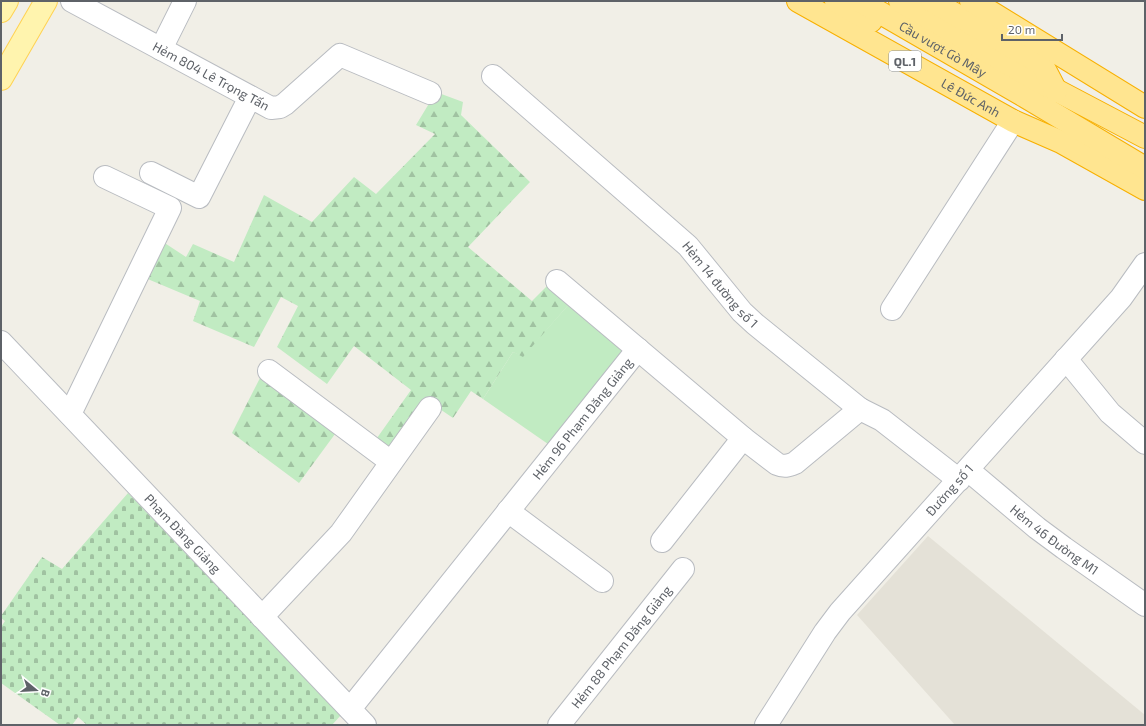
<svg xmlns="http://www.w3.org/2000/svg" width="1146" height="726" viewBox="0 0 1146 726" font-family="'Exo 2',sans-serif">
  <defs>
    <pattern id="forest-firs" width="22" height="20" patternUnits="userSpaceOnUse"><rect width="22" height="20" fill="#c1ebc2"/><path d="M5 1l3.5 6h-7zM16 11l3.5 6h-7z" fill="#a0c2a1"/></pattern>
    <pattern id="cemetery-stones" width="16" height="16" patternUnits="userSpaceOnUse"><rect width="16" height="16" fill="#c1ebc2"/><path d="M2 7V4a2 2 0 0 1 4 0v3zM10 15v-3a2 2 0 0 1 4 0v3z" fill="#a0c2a1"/></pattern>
  </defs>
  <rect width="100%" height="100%" fill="#f1efe7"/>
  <!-- education -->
  <polygon fill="#e4e1d7" points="928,536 1145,715 1145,725 955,725 857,615"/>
  <!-- grass -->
  <polygon fill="#c1ebc2" points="571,302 625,348 548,444 483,399 513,352 523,356"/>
  <!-- forest -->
  <g fill="url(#forest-firs)">
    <polygon points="436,92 463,102 461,115 530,182 468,247 532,301 549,284 571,302 523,357 513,352 483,399 471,391 453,418 428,401 394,450 377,438 411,390 354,346 327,384 277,347 298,306 281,297 254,347 193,321 200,301 131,272 154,236 186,257 193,244 234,262 264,195 312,222 354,177 376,194 435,134 416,125"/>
    <polygon points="260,378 335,434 299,483 232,433"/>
  </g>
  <!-- cemetery -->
  <polygon fill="url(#cemetery-stones)" points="128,493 341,715 332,725 87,725 78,717 72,725 60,725 1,683 1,627 5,621 1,618 1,616 42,557 62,569"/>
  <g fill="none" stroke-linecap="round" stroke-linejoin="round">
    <defs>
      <g id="minor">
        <path id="s1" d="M72,1l199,107 9,-1 5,-3 55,-49 90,38"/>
        <polyline points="161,49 185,1"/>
        <path id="s2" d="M493,76l195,170 54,66 13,12 105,85 22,11 77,60"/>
        <polyline points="151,173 199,197 250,97"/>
        <path d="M557,281l186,157 34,26c7,3 11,2 18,-1l65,-54"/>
        <polyline points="892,309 1013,121"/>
        <path id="s3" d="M1,342l364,383"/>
        <polyline points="1066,359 1110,413 1145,443"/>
        <polyline points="269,371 391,462"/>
        <polyline points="70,414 170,208 105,177"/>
        <path id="s4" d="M968,470l69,58 27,20 81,57"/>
        <polyline points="508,511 602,581"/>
        <polyline points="662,541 743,438"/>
        <polyline points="262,617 341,533 430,408"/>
        <path id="s5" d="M350,709l288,-360"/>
        <path id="s6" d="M559,725l124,-156"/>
        <path id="s7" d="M766,725l59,-93 15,-20 281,-314 24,-34"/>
      </g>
      <g id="major">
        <polyline points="1,11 7,1"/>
        <polyline points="1,79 46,1"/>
      </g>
      <g id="highway">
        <path id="s8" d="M798,1l215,120 48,21 84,47"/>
        <polyline points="836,1 871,21"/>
        <path id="s9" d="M860,1l166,96 119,71"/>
        <polyline points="900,1 1035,79 1145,137"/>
        <polyline points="932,1 1042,64 1056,91"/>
        <polyline points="971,1 989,11 1145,107"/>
      </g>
    </defs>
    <!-- minor casing -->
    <use href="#minor" stroke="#b9bcc1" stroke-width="24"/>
    <!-- major casing -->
    <use href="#major" stroke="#ffd252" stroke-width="24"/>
    <!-- highway casing -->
    <use href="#highway" stroke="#f8b000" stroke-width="24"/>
    <!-- minor -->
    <use href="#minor" stroke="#fff" stroke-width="22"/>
    <!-- major -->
    <use href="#major" stroke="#fff4ae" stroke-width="22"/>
    <!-- highway -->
    <use href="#highway" stroke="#ffe590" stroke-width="22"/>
  </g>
  <g text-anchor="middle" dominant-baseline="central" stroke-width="3" stroke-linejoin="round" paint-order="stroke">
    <!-- shield labels -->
    <rect fill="#fff" stroke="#8e9195" stroke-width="1" x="889" y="51" width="32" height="20" rx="3"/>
    <g font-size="12" font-weight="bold" fill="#5e6268">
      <text x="905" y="61">QL.1</text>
    </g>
    <!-- street labels -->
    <g font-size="13" fill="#5e6268" stroke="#fff">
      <text stroke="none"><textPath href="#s9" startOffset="96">Cầu vượt Gò Mây</textPath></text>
      <text stroke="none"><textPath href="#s1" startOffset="158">Hẻm 804 Lê Trọng Tấn</textPath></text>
      <text stroke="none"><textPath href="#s8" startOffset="198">Lê Đức Anh</textPath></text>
      <text stroke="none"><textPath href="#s2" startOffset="309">Hẻm 14 đường số 1</textPath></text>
      <text stroke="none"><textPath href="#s5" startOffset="372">Hẻm 96 Phạm Đăng Giảng</textPath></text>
      <text stroke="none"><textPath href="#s7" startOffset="299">Đường số 1</textPath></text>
      <text stroke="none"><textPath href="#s3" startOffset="264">Phạm Đăng Giảng</textPath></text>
      <text stroke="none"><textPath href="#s4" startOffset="111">Hẻm 46 Đường M1</textPath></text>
      <text stroke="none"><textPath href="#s6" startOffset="100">Hẻm 88 Phạm Đăng Giảng</textPath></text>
    </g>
  </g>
  <!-- border -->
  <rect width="1146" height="726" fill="none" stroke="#5e6268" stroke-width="4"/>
  <!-- north arrow -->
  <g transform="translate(36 690) rotate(108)" stroke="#ffffff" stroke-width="3" paint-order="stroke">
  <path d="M0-3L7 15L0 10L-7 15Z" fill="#5e6268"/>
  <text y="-6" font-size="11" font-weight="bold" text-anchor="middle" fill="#5e6268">B</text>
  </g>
  <!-- scale -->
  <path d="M1002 34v6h60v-6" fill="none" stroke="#5e6268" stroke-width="2"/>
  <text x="1008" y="34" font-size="12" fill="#5e6268" stroke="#ffffff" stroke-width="3" paint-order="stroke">20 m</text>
</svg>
